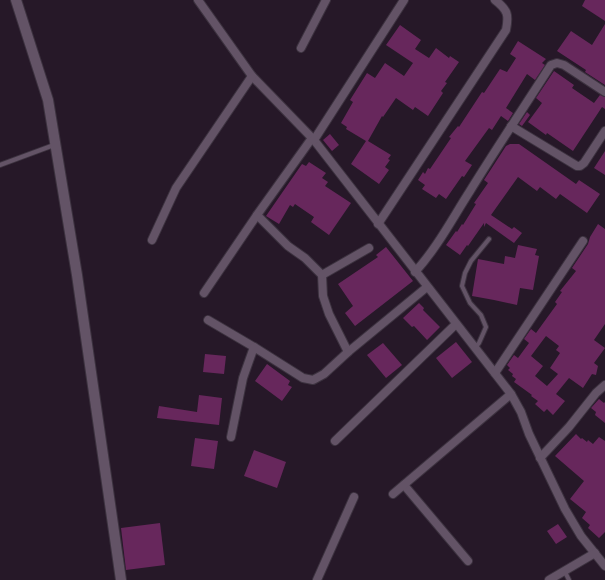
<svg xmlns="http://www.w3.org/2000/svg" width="605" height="580" viewBox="0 0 605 580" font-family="'Work Sans',sans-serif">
  <rect width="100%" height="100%" fill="#261828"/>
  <!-- building -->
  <g fill="#67275c" fill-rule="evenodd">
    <polygon points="585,0 605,0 605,21 582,6"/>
    <polygon points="605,24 605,85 585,72 586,70 557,51 571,31 592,45"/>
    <polygon points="400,25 421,40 415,49 429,58 436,48 449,58 450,56 459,62 445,82 447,83 441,91 443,93 428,116 415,107 413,110 396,98 383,117 382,116 368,141 391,155 388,159 390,160 385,167 389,170 379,184 351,164 366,141 346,129 347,127 341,123 353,102 350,100 367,73 375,78 385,63 404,76 413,63 386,45"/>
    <polygon points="518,41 546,59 542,63 545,65 535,80 527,74 506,108 513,113 508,121 501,116 492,130 489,128 465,161 472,165 464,177 462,176 446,199 439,194 436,198 422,189 425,185 418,180 423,172 425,174 428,168 430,169 451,138 449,137 458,126 459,127 482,92 484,93 500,69 507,72 516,58 510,54"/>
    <polygon points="554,71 574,85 572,88 594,103 600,95 605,97 605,109 602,107 573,151 547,133 546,135 528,122 542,103 536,98"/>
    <polygon points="527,112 530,115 522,126 519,124"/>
    <polygon points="330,134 339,145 332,151 323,140"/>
    <polygon points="510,144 519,144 576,184 579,180 600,194 587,213 560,194 556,199 540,187 537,191 518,177 491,215 512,229 514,227 522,233 514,243 486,223 484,227 484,223 468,246 467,245 460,255 446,245 456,231 457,232 462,224 463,225 476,204 474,203 488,183 484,180 506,146"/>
    <polygon points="605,151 605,175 594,168"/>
    <polygon points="309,162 326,173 322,178 328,182 325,186 351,203 329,235 311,222 314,217 295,204 293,207 290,205 279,224 266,216 302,164 306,166"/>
    <path d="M598,224l7,5v95l-11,16 11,8 -11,15 4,3 -2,9 -4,-1 -9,14 -14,-10 -13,16 9,7 -12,14 -6,-6 -3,3 -9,-8 3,-3 -7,-5 1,-1 -18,-13 2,-3 -4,-3 1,-2 -5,-4 2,-2 -3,-3 7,-10 4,3 11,-15 -5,-4 7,-10 5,4 21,-29 -2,-2 7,-10 -2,-1 16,-20 -4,-3 16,-24 2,-7zM546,336l13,10 -3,4 4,3 -10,15 8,6 -11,12 -12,-10 8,-10 -12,-10z"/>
    <polygon points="518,245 537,249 535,255 539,256 533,290 520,288 517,305 494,300 472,296 478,259 504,264 505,256 515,258"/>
    <polygon points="386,247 413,281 355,326 345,313 353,306 338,284 378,257 376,255"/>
    <polygon points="419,303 424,308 423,310 440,327 427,340 414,326 412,327 403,318"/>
    <polygon points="456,342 472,362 452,378 436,358"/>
    <polygon points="383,343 402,365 386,378 367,355"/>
    <polygon points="205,354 226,356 224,374 203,372"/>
    <polygon points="267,364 290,381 288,385 292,387 282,401 255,381"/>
    <polygon points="199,395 222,398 219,425 157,418 159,406 197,412"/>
    <polygon points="599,399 604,403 605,402 605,423 595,415 596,412 591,408"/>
    <polygon points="576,434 581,439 582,438 587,442 588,440 593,444 599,437 605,441 605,532 599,538 588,528 590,525 582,518 586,512 570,499 584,481 555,456"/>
    <polygon points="195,438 218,441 214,469 191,466"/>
    <polygon points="254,450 286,462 277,488 244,476"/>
    <polygon points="160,523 165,565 126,570 121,528"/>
    <polygon points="558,524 567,537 556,544 547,531"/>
  </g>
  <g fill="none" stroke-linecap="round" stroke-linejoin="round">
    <defs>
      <g id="service">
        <polyline points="0,165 54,145"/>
        <polyline points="475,348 479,343 486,327 481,315 470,303 462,286 465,273 471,261 489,239"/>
        <polyline points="565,572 569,580"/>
      </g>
      <g id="minor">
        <polyline points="198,0 252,76 314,140 511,394 521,412 529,434 565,509 581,536 605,566"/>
        <polyline points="301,48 326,0"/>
        <polyline points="511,126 577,166 580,166 584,163 605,131"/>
        <polyline points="312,138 257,215 288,246 305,258 322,275 323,296 329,314 348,352"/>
        <polyline points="314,140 404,0"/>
        <path d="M378,224l128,-194c3,-15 2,-20 -11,-30"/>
        <polyline points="152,240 176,188 252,76"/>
        <path d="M415,272c22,-24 37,-53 55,-81 26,-42 54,-84 81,-126l6,-2 7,2 41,27"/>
        <polyline points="322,275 369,248"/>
        <polyline points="204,293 257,215"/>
        <polyline points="208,320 254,347"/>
        <polyline points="495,373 583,241"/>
        <polyline points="231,437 243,378 254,347 303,378 313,380 324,374 348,352 427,287"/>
        <polyline points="335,441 456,324"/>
        <polyline points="540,458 569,427 596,393 605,385"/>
        <polyline points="404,485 468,561"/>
        <polyline points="393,494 511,394"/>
        <polyline points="317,580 354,497"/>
        <polyline points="549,580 595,553"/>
      </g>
      <polyline id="tertiary" points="16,0 48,100 77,275 121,580"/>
    </defs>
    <!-- service casing -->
    <use href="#service" stroke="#3c323f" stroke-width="6"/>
    <!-- minor casing -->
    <use href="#minor" stroke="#3c323f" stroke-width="10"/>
    <!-- tertiary casing -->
    <use href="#tertiary" stroke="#3c323f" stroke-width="12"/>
    <!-- service -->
    <use href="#service" stroke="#635366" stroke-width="4"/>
    <!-- minor -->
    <use href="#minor" stroke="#635366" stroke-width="8"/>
    <!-- tertiary -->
    <use href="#tertiary" stroke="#635366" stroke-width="10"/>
  </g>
</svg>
